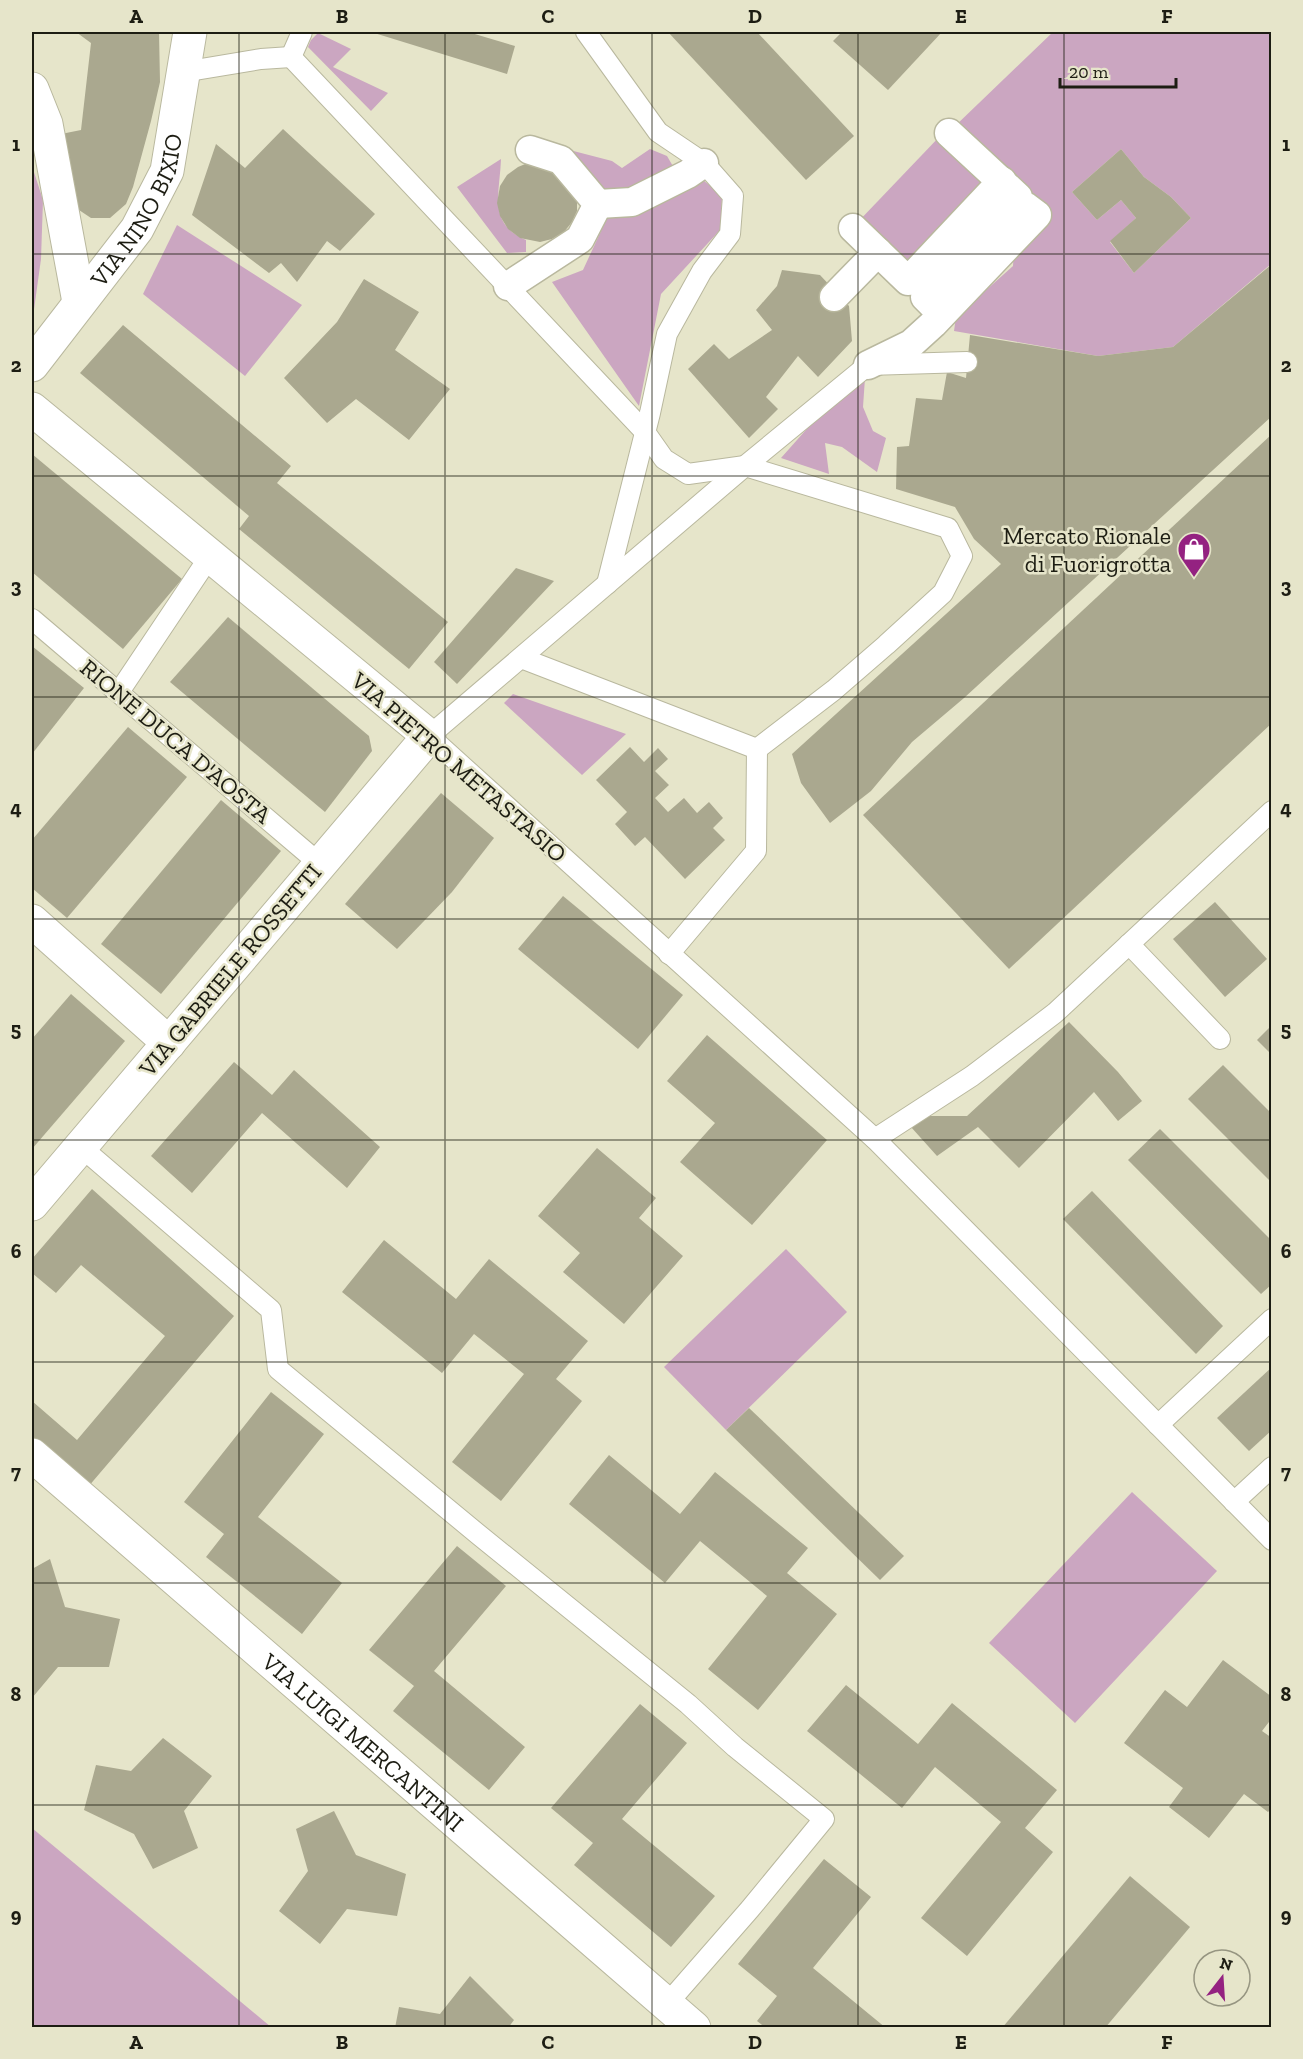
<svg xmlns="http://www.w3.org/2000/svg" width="1303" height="2059" viewBox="0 0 1303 2059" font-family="'Zilla Slab',serif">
  <rect width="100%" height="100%" fill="#e6e5ca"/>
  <!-- green -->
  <g fill="#cba6c1" fill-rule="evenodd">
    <path d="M1053,32h218v232l-98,83 -75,9 -144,-25 2,-14 57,-51 2,-37 -62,-101zM1121,149l23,28 27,20 20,21 -57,55 -24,-31 26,-24 -15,-18 -24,20 -25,-28z"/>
    <polygon points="318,33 351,49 333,67 388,93 371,111 308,47 311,40"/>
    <polygon points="942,134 994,184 909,273 856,224"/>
    <polygon points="558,147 612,161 622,168 650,149 667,156 674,168 666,181 611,194 587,180"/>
    <path d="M501,159c-1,33 -14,65 25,81v12l-19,1 -50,-66z"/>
    <polygon points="32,166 43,200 41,259 32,324"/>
    <polygon points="699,177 722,195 721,229 661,294 639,406 552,282 583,270 607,218"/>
    <polygon points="177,225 302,305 245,376 143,294"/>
    <polygon points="865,378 863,407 873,431 886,438 877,472 842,447 825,443 829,474 781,458 829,404"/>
    <polygon points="513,694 626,734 582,775 504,703"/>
    <polygon points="786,1249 847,1312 726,1430 664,1367"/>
    <polygon points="1132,1492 1217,1571 1075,1723 989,1643"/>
    <polygon points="32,1828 271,2027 32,2027"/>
  </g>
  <!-- building -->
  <g fill="#aaa88f">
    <polygon points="76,32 159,32 160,82 151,121 133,187 126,204 110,218 91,218 79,210 69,189 61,134 81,130 91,43"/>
    <polygon points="371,32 468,32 515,46 507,74"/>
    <polygon points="668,32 757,32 854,136 806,180"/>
    <polygon points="842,32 942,32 888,90 833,41"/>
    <polygon points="283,129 375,214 340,251 327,241 297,282 281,263 269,273 192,215 216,144 245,168"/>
    <polygon points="1121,149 1144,177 1171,197 1191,218 1134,273 1110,241 1136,218 1121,200 1097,220 1072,192"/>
    <polygon points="530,162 543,162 577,197 577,211 572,222 564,232 552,239 540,242 520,238 508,229 500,216 497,203 500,186 507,175 518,167"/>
    <polygon points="1272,264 1272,416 964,698 912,742 871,791 830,823 801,783 792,754 1001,564 974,539 955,507 896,489 897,447 909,446 916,398 942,400 947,372 966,378 970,335 1098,356 1173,347"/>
    <polygon points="782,270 820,275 849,306 852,341 818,377 798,356 766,397 778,409 749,438 688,369 714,344 729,359 772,330 756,310 777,286"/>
    <polygon points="364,279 419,312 395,350 450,389 409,440 356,399 327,423 284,378 337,322"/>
    <polygon points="123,325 291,466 277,483 448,622 409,669 239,529 249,516 80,373"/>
    <polygon points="1272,434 1272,723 1009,969 863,815"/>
    <polygon points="32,454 182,579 123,649 32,572"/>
    <polygon points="516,568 554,581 457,684 434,662"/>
    <polygon points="228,617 369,736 372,751 325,812 170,682"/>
    <polygon points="32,646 84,688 32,754"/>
    <polygon points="128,727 187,777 67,918 32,888 32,840"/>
    <polygon points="630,747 644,762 658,748 668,759 655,771 669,785 655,798 668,812 684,798 697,813 709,802 723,818 713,828 725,840 685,879 645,837 635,846 615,824 627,812 596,780"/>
    <polygon points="441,793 494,838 452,892 397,949 345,904"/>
    <polygon points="221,800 281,851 161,994 101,944"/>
    <polygon points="563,896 683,995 638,1049 518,949"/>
    <polygon points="1215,902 1267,959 1225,997 1173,939"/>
    <polygon points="71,994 125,1041 32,1149 32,1039"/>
    <polygon points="1069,1022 1118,1072 1142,1101 1118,1121 1094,1092 1019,1168 978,1127 937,1156 911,1127 921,1116 967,1116"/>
    <polygon points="1272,1025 1272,1055 1257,1040"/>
    <polygon points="707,1035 827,1140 752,1225 680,1162 715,1123 667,1081"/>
    <polygon points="234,1062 272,1095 294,1070 380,1147 347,1188 262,1113 192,1193 151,1156"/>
    <polygon points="1223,1065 1272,1114 1272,1183 1188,1099"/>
    <polygon points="1160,1129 1272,1241 1272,1284 1261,1294 1128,1160"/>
    <polygon points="597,1148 656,1198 639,1218 683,1256 624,1324 563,1272 580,1253 538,1216"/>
    <polygon points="92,1189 234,1316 88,1487 32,1438 32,1401 77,1440 165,1336 81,1265 56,1293 32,1273 32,1259"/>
    <polygon points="1092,1191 1223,1326 1196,1354 1063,1219"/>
    <polygon points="384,1240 456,1299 489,1259 588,1341 556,1379 582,1401 501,1501 452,1462 524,1374 474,1334 442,1373 342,1292"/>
    <polygon points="1272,1367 1272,1430 1249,1451 1217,1418"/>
    <polygon points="271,1392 324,1434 258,1517 342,1583 302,1634 206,1557 224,1534 184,1502"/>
    <polygon points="749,1408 904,1556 880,1580 726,1430"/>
    <polygon points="609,1455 680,1514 715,1472 808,1548 787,1573 837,1614 758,1710 708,1669 767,1596 700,1541 665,1583 569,1504"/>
    <polygon points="457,1546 506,1586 434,1671 525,1747 489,1790 393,1711 414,1686 369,1650"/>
    <polygon points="50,1559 65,1607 120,1619 109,1667 58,1667 32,1698 32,1569"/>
    <polygon points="1223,1660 1272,1697 1272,1718 1262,1731 1272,1738 1272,1808 1268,1812 1244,1794 1209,1838 1169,1807 1183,1788 1124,1743 1165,1690 1187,1707"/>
    <polygon points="846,1685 918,1744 952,1703 1057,1790 1025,1828 1053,1852 967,1956 921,1918 1001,1822 935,1767 902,1808 807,1731"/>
    <polygon points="640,1704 687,1743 622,1819 715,1896 671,1947 574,1865 593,1843 551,1808"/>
    <polygon points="163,1738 212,1776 184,1811 198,1848 153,1869 134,1834 84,1810 96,1765 131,1771"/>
    <polygon points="334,1811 356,1855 406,1874 397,1916 347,1909 320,1944 279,1911 308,1871 296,1829"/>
    <polygon points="824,1859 871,1897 813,1968 886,2028 766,2028 757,2021 777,1996 738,1964"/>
    <polygon points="1130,1876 1190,1927 1105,2028 1002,2028"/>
    <polygon points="470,1976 514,2020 508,2028 395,2028 399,2007 440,2014"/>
  </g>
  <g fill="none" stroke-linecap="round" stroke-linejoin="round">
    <defs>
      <g id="service">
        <polyline points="586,32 658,132 704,163 733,196 730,234 702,271 667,334 650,413 607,584"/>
        <polyline points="291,57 645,432 664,459 688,474 745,466 948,528 962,556 943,593 886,645 834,690 757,749"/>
        <polyline points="291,57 302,32"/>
        <polyline points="183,72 261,59 291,57"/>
        <polyline points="967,362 868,365 745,466 429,736 875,1139 1272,1540"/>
        <polyline points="32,619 320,864"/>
        <polyline points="521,658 757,749"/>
        <polyline points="119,692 210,556"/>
        <polyline points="1129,944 1220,1039"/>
        <polyline points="669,954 756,851 757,749"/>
        <polyline points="875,1139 972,1076 1055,1013 1272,811"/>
        <polyline points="81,1147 271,1310 278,1369 479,1535 688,1704 735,1747 824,1819 750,1909 667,2004"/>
        <polyline points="1158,1425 1272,1319"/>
        <polyline points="1234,1502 1272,1467"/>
      </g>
      <g id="pedestrian">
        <polyline points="598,204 632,202 688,174 704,163"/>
        <polyline points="853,228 908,281 1002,181"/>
        <polyline points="508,286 580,239 598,204 561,160 530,150"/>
        <polyline points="834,297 878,252"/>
        <polyline points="868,365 911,344 933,324 1037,215 1025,206 934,306 925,297 1018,197 949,133"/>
      </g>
      <g id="minor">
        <polyline points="32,89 46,124 79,302"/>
        <polyline points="32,409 429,736 32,1204"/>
        <polyline points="32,921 169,1043"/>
        <path id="s1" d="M32,1455l662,573"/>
      </g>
      <g id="tertiary">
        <path id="s2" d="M32,365l105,-136 30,-58 23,-139"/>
      </g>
    </defs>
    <!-- service casing -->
    <use href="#service" stroke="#b9b89e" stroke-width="22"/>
    <!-- pedestrian casing -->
    <use href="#pedestrian" stroke="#b9b89e" stroke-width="31"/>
    <!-- minor casing -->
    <use href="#minor" stroke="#b9b89e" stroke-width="35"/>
    <!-- tertiary casing -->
    <use href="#tertiary" stroke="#b9b89e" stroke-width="35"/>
    <!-- service -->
    <use href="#service" stroke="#fff" stroke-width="20"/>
    <!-- pedestrian -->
    <use href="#pedestrian" stroke="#fff" stroke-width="28"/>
    <!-- minor -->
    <use href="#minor" stroke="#fff" stroke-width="33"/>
    <!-- tertiary -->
    <use href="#tertiary" stroke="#fff" stroke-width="33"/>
  </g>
  <!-- grid -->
  <path fill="none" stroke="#1d1d13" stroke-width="1.5" stroke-opacity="0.55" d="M239,32v1996M445,32v1996M652,32v1996M858,32v1996M1064,32v1996M32,254h1240M32,476h1240M32,697h1240M32,919h1240M32,1140h1240M32,1362h1240M32,1583h1240M32,1805h1240"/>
  <!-- icons -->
  <defs>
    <symbol id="shop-pin" viewBox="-11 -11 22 30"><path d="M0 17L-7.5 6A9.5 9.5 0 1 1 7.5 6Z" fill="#942281" stroke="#e6e5ca"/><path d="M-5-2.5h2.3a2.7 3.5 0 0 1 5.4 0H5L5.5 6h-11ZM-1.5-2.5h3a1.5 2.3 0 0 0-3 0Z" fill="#fff"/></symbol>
  </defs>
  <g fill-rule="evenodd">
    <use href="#shop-pin" x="1175" y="530" width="38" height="52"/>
  </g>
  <g text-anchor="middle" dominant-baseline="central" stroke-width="5" stroke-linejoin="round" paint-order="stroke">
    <!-- street labels -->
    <g font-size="24" fill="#1d1d13" stroke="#e6e5ca">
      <text stroke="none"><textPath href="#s2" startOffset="189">VIA NINO BIXIO</textPath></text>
      <text transform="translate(176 741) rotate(40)">RIONE DUCA D'AOSTA</text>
      <text transform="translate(459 767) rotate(41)">VIA PIETRO METASTASIO</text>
      <text transform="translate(230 970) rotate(-50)">VIA GABRIELE ROSSETTI</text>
      <text stroke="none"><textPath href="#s1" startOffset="438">VIA LUIGI MERCANTINI</textPath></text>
    </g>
    <!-- poi labels -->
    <g font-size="24" fill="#1d1d13" stroke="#e6e5ca" text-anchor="end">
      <text x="1171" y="535">Mercato Rionale<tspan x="1171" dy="28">di Fuorigrotta</tspan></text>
    </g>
  </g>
  <!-- border -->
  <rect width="1303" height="2059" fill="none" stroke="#e6e5ca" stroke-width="66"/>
  <!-- north arrow -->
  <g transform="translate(1222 1978) rotate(17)"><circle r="28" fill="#e6e5ca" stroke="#969581" stroke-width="1.5"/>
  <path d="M0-4.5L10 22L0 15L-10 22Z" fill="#942281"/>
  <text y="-9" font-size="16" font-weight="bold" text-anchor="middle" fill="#1d1d13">N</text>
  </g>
  <!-- scale -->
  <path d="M1060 78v9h116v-9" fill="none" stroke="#1d1d13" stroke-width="3"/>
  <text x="1069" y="78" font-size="18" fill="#1d1d13" stroke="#e6e5ca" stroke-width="4.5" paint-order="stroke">20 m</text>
  <rect x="33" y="33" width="1237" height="1993" fill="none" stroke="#1d1d13" stroke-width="2"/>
  <g font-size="20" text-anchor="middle" font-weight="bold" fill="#1d1d13">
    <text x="136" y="23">A</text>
    <text x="342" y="23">B</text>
    <text x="548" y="23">C</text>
    <text x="755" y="23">D</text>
    <text x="961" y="23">E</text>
    <text x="1167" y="23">F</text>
    <text x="16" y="151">1</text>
    <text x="1286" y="151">1</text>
    <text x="16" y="372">2</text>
    <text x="1286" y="372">2</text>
    <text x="16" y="593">3</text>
    <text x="1286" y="593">3</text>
    <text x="16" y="815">4</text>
    <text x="1286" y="815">4</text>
    <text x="16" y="1036">5</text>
    <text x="1286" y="1036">5</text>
    <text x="16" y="1258">6</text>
    <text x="1286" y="1258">6</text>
    <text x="16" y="1479">7</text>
    <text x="1286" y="1479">7</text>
    <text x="16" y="1701">8</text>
    <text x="1286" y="1701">8</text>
    <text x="16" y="1922">9</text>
    <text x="1286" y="1922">9</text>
    <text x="136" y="2049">A</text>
    <text x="342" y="2049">B</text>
    <text x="548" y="2049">C</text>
    <text x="755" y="2049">D</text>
    <text x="961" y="2049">E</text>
    <text x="1167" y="2049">F</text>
  </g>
</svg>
